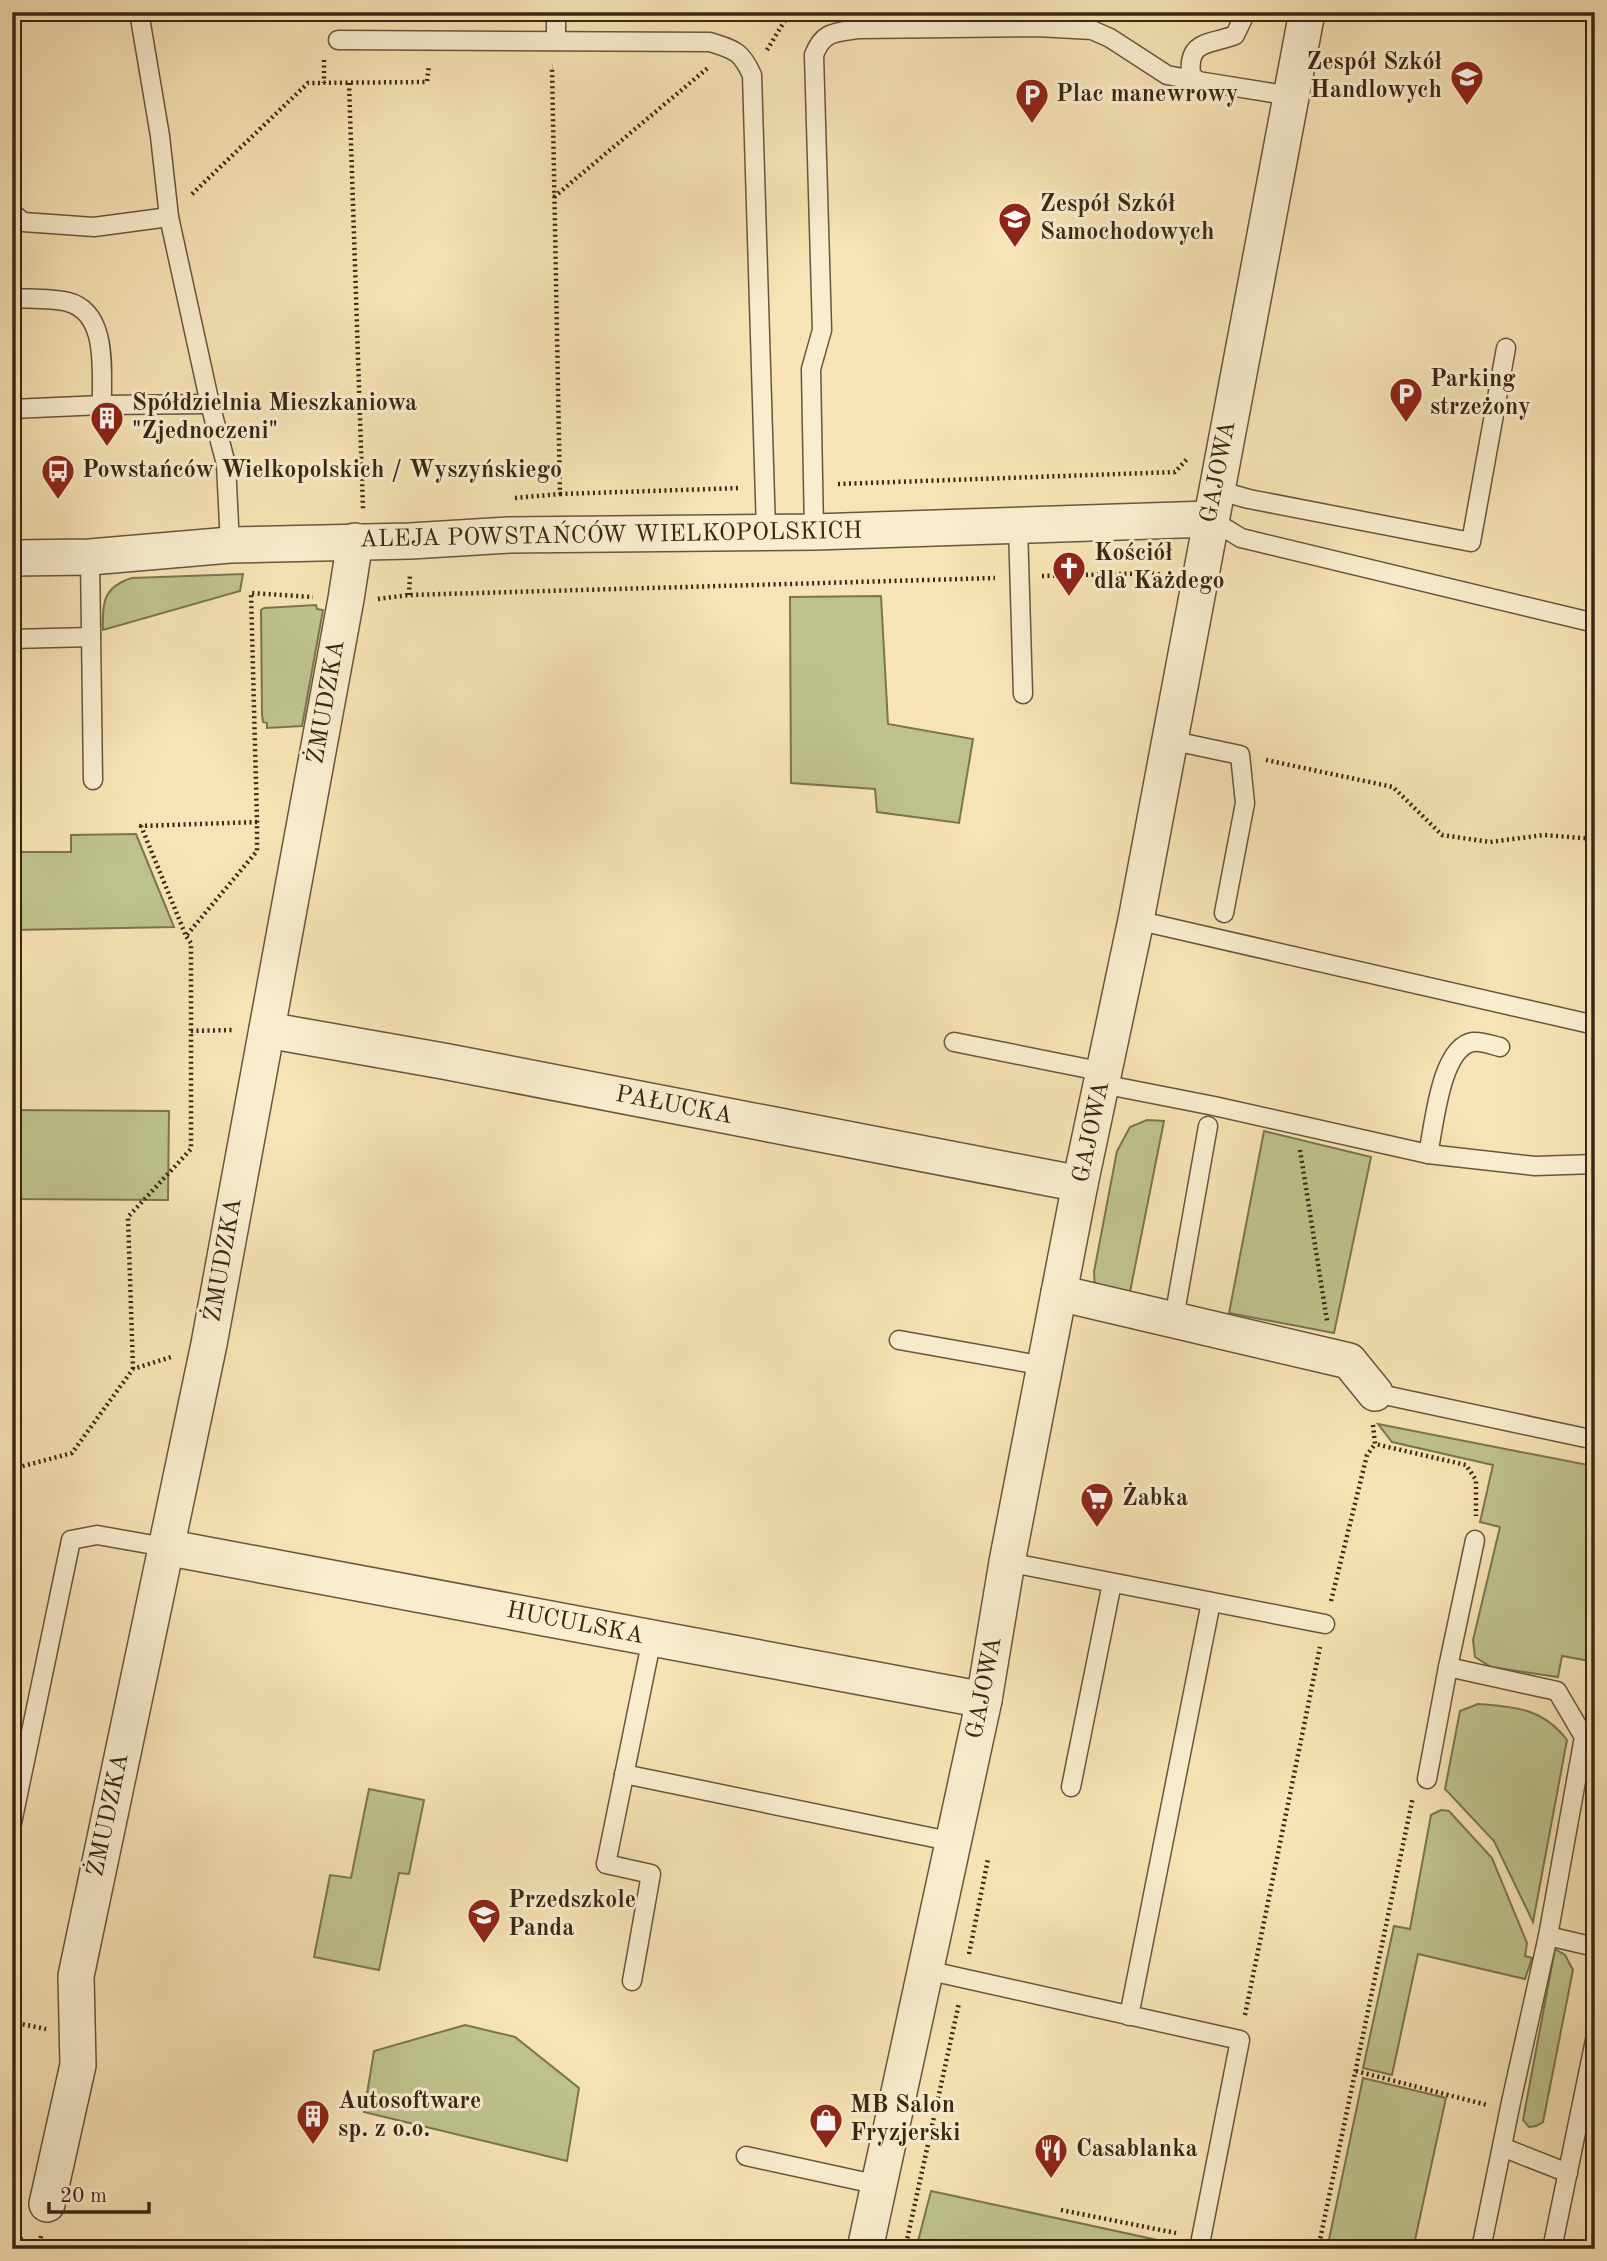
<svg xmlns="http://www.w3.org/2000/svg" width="1607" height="2261" viewBox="0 0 1607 2261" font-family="'Old Standard TT',serif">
  <rect width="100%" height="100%" fill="#f7e3b5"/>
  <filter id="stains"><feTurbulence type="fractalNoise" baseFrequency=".00286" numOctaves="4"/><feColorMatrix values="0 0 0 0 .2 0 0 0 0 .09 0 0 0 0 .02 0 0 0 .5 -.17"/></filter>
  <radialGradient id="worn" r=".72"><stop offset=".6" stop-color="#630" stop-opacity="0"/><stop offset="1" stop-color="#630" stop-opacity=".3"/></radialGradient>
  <!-- green -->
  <g fill="#bec38d" stroke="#7c7451" stroke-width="2">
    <path d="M243,574l-3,17 -137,39c-1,-27 0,-43 29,-52z"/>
    <polygon points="881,596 888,724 973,739 959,823 877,812 875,789 791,783 790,597"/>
    <polygon points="316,605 317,609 323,610 302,726 267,728 267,723 263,722 262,714 261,610 264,608"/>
    <polygon points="136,834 174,927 15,930 14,852 71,852 71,835"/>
    <polygon points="12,1110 169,1111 168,1200 12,1199"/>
    <polygon points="1147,1120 1164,1121 1129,1297 1095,1289 1094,1272 1117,1151 1130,1127"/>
    <polygon points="1264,1131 1371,1157 1334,1333 1229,1313"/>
    <polygon points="1378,1424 1588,1465 1595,1465 1595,1639 1590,1661 1562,1656 1558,1677 1491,1667 1475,1657 1473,1640 1500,1527 1480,1522 1493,1465 1392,1442"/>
    <path d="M1478,1704c37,3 65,4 89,36l-34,182 -39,-81 -49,-52 15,-78z"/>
    <polygon points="369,1789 424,1800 409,1874 399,1873 379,1970 314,1957 330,1875 351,1878"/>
    <polygon points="1441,1810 1449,1811 1492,1858 1527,1943 1525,1956 1532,1958 1525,1979 1418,1954 1392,2075 1363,2068 1394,1926 1410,1929 1431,1815"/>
    <polygon points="1555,1949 1565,1955 1573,1970 1543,2122 1536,2126 1529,2127 1523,2120"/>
    <polygon points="465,2025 515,2037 579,2088 567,2161 364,2112 374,2051"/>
    <polygon points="1363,2078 1446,2098 1413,2249 1327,2249"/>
    <polygon points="931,2191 1176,2244 1174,2249 916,2249"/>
  </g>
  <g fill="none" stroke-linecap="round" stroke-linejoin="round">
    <defs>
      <g id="service">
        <polyline points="139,12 160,136 169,217 210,404 226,464 230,545"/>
        <polyline points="556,12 556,41"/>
        <path d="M1246,12l-11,23c-24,10 -48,4 -44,40l7,6 93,15"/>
        <path d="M338,40l372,2c25,8 31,9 42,33l14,456"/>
        <polyline points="12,213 23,222 94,227 169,217"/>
        <path d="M12,298c18,1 39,0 56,4 41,11 33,70 34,103"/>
        <polyline points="12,409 102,405 210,404"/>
        <polyline points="1216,490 1249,499 1471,542 1506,348"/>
        <polyline points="1210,519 1241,538 1595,623"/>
        <polyline points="1018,527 1023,694"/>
        <path d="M814,532l-3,-163 11,-39 -8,-275c9,-24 21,-22 44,-26l180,-2 54,3 18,8 57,37 31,6"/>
        <polyline points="90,557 93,780"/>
        <polyline points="12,639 91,637"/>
        <polyline points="1169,740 1240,755 1245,803 1224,913"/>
        <polyline points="1136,920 1595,1025"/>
        <polyline points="954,1042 1104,1072"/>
        <path d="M1102,1084l112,22 214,48c6,-26 12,-107 45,-112 8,-1 19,3 27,5"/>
        <polyline points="1428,1154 1535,1166 1595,1164"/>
        <polyline points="1174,1318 1208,1126"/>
        <polyline points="899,1340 1045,1366"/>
        <polyline points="1375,1393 1595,1440"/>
        <polyline points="1007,1562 1325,1624"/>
        <polyline points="1448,1667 1475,1540"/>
        <polyline points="624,1774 954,1842"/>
        <polyline points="1427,1779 1448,1667 1557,1691 1584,1737 1548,1936 1511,2102 1481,2249"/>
        <polyline points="1071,1787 1112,1583"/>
        <polyline points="12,1823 71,1540 97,1535 165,1547"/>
        <polyline points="1548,1936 1595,1947"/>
        <polyline points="926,1970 1240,2040 1199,2249"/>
        <polyline points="632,1981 651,1874 606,1864 652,1638"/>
        <polyline points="1129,2016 1211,1602"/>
        <polyline points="1502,2147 1568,2173"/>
        <polyline points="746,2156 879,2185"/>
        <polyline points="1552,2249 1595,2040"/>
      </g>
      <g id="minor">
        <polyline points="12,558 90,557 230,545 410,541 509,535 814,532 1210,519"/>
        <polyline points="267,1030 443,1061 1080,1184"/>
        <polyline points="1059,1293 1349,1361 1375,1393"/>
        <polyline points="165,1547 984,1700"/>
        <polyline points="47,2204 78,2065 76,1976 209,1344 346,599 355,541"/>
        <polyline points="865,2249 984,1700 1007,1562 1080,1184 1136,920 1307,12"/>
      </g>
    </defs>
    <!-- service casing -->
    <use href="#service" stroke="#69553d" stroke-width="21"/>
    <!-- minor casing -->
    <use href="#minor" stroke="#69553d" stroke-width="38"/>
    <!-- path -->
    <g stroke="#3a2615" stroke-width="4.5" stroke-dasharray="2 3.5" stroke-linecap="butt">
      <polyline points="767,50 790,12"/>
      <polyline points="324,60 324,83"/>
      <polyline points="349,83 363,509"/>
      <polyline points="192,194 308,83 427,82 429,65"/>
      <polyline points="554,197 709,67"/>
      <polyline points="838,484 1175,472 1187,459"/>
      <polyline points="560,494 741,488"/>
      <polyline points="515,498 560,494 552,67 553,67"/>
      <polyline points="1042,576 1157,573 1165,579"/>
      <polyline points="409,595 410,575"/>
      <polyline points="378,599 409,595 995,578"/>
      <polyline points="1594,646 1595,661"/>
      <polyline points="1595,690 1589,711 1588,744 1595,748"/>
      <polyline points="1266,760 1393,787 1442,835 1490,842 1544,835 1595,839"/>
      <polyline points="257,822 141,826 186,936 257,851 257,822 251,593 313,597"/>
      <polyline points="191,1031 232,1030"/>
      <polyline points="1300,1150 1327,1321"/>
      <polyline points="133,1369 128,1217 191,1149 191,943 186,936"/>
      <polyline points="1373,1425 1375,1444 1466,1465 1476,1480 1476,1516"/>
      <polyline points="12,1469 72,1453 133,1369 171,1357"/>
      <polyline points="1331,1601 1367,1455 1375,1444"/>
      <polyline points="969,1954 988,1859"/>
      <polyline points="1245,2015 1320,1647"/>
      <polyline points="12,2022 46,2029"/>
      <polyline points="1356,2071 1487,2105"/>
      <polyline points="1061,2210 1176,2233"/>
      <polyline points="12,2231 33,2249"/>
      <polyline points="39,2249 41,2236"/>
      <polyline points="905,2249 959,2003"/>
      <polyline points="1318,2249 1413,1797"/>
    </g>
    <!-- service -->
    <use href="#service" stroke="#faedcf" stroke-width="18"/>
    <!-- minor -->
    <use href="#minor" stroke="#faedcf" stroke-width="35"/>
  </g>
  <!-- icons -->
  <defs>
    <symbol id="school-pin" viewBox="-11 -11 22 30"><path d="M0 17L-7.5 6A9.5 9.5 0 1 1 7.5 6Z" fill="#8f2418" stroke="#faedcf"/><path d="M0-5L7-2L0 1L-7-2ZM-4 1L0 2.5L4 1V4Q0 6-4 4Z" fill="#fff"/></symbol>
    <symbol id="parking-pin" viewBox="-11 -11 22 30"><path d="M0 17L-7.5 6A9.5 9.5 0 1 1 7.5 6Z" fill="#8f2418" stroke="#faedcf"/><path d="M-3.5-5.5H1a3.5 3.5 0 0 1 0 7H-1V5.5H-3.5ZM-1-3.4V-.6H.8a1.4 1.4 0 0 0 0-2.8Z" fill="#fff"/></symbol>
    <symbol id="building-pin" viewBox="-11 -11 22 30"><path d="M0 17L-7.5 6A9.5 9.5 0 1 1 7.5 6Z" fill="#8f2418" stroke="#faedcf"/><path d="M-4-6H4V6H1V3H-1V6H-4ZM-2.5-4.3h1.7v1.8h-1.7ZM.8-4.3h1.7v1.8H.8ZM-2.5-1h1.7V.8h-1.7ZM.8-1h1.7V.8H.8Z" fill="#fff"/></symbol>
    <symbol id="bus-pin" viewBox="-11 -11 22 30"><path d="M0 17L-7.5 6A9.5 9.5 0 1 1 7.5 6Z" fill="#8f2418" stroke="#faedcf"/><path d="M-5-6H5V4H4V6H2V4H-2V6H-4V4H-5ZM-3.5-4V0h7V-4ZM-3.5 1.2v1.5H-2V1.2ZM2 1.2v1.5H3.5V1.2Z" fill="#fff"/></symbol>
    <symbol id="church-pin" viewBox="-11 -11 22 30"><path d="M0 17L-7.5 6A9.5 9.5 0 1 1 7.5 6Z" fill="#8f2418" stroke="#faedcf"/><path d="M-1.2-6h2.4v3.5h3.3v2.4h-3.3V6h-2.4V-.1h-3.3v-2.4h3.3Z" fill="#fff"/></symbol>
    <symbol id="supermarket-pin" viewBox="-11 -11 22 30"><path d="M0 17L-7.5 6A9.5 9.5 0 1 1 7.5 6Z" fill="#8f2418" stroke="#faedcf"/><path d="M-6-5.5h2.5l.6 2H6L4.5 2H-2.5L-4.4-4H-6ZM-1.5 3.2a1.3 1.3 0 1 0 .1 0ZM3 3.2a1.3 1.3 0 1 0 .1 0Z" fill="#fff"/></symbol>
    <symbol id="shop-pin" viewBox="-11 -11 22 30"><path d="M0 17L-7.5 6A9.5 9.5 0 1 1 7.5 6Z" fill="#8f2418" stroke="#faedcf"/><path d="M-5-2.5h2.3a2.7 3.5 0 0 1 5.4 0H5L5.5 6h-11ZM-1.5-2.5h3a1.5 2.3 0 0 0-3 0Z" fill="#fff"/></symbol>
    <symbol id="restaurant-pin" viewBox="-11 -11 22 30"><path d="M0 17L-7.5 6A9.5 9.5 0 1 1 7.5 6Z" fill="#8f2418" stroke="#faedcf"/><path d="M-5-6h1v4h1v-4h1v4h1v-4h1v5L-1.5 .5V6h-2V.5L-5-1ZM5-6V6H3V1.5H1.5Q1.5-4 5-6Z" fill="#fff"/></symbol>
  </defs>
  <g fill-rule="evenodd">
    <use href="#school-pin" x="1448" y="58" width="38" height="52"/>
    <use href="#parking-pin" x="1013" y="76" width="38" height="52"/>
    <use href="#school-pin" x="996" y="200" width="38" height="52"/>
    <use href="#parking-pin" x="1387" y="375" width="38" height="52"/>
    <use href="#building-pin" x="88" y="399" width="38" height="52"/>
    <use href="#bus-pin" x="39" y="452" width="38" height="52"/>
    <use href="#church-pin" x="1050" y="549" width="38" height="52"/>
    <use href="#supermarket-pin" x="1078" y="1480" width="38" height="52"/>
    <use href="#school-pin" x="465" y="1896" width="38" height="52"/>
    <use href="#building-pin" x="294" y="2097" width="38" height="52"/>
    <use href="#shop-pin" x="807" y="2101" width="38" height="52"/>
    <use href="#restaurant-pin" x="1032" y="2131" width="38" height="52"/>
  </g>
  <g text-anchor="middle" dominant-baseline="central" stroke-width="6" stroke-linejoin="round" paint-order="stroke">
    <!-- poi labels -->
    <g font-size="24" font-weight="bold" fill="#3a2615" stroke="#faedcf" text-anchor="start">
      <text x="1442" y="63" text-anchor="end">Zespół Szkół<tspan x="1442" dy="28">Handlowych</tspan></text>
      <text x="1056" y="95">Plac manewrowy</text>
      <text x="1040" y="205">Zespół Szkół<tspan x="1040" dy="28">Samochodowych</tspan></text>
      <text x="1430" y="380">Parking<tspan x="1430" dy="28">strzeżony</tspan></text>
      <text x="132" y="404">Spółdzielnia Mieszkaniowa<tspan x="132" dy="28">"Zjednoczeni"</tspan></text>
      <text x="82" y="471">Powstańców Wielkopolskich / Wyszyńskiego</text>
      <text x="1094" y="554">Kościół<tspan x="1094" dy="28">dla Każdego</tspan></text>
      <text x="1122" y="1499">Żabka</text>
      <text x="508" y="1901">Przedszkole<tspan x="508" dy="28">Panda</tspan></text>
      <text x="338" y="2102">Autosoftware<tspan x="338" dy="28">sp. z o.o.</tspan></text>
      <text x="850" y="2106">MB Salon<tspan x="850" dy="28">Fryzjerski</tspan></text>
      <text x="1076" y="2150">Casablanka</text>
    </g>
    <!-- street labels -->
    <g font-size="24" fill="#3a2615" stroke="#faedcf">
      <text transform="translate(1219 472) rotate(-79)">GAJOWA</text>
      <text transform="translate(611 536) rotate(-1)">ALEJA POWSTAŃCÓW WIELKOPOLSKICH</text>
      <text transform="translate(327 702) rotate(-80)">ŻMUDZKA</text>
      <text transform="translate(674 1106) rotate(11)">PAŁUCKA</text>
      <text transform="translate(1092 1132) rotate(-78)">GAJOWA</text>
      <text transform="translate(224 1260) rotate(-80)">ŻMUDZKA</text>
      <text transform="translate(575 1624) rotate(11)">HUCULSKA</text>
      <text transform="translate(985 1688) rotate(-79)">GAJOWA</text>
      <text transform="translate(109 1815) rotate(-78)">ŻMUDZKA</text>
    </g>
  </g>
  <!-- margin -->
  <rect width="1607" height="2261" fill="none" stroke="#f7e3b5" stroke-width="42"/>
  <rect x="14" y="14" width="1579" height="2233" fill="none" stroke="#3a2615" stroke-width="3.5"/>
  <rect x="21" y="21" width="1565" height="2219" fill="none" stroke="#3a2615" stroke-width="2"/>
  <!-- scale -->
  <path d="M49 2202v10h100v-10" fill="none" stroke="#3a2615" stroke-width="3.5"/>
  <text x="60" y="2202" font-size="21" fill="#3a2615" stroke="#faedcf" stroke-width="5" paint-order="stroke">20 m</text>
  <rect width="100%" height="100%" filter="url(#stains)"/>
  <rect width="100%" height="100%" fill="url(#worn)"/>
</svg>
